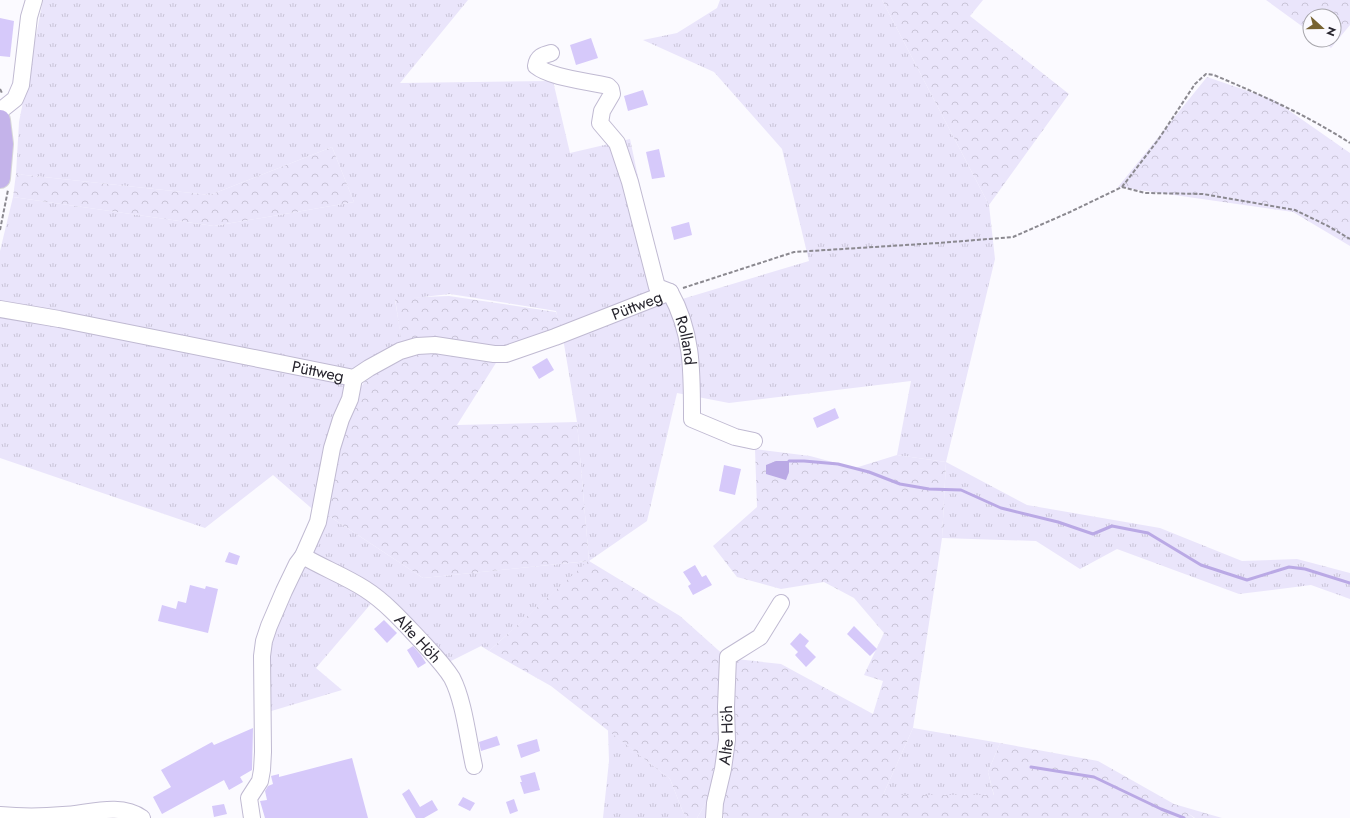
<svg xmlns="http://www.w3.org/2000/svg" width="1350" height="818" viewBox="0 0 1350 818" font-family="Jost,sans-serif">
  <defs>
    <pattern id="grass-tufts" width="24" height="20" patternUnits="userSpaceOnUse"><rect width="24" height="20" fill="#eae5fb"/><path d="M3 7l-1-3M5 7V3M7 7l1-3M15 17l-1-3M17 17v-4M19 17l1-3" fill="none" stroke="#c9c4d7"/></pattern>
    <pattern id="forest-crowns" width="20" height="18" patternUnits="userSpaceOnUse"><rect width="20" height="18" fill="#eae5fb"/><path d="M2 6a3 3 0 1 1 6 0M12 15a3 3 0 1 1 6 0" fill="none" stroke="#c9c4d7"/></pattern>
  </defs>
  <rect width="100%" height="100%" fill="#fbfaff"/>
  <!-- grass -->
  <g fill="url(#grass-tufts)" fill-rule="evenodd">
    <path d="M43,0h425l-68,83 153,-2 17,72 60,-14 31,147 8,17 140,-42 -27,-112 -68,-77 -71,-32 34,-7 40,-25 3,-8h162l107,205 6,54 -49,203 81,43 133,23 82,33 55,-2 53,14v26l-39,-14 -72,9 -122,-45 -37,20 -44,-28 -94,-3 4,-76 -49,-7 14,-74 -182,22 -52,-10 -30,128 -58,40 -100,90 -8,-5 -32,16 -68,-70 -65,76 26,22 -84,25 -1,-75 60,-127 -44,-38 -68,53 -205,-70v-207l13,-54 201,29 140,-24 -22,-55 -122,48 -194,-21 3,-52zM450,294l106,17 8,33 13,78 12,139 -166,17 -97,-64 33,-149 43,-23 -7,-42z"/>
    <polygon points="913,728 1000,743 988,772 994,796 883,795"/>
    <polygon points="608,730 670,779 683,812 687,818 603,818 609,761"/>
    <polygon points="716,785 723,818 697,818"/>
  </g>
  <!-- forest -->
  <g fill="url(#forest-crowns)">
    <polygon points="882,0 983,0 970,16 1069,94 989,205"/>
    <polygon points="1266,0 1350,0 1350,25 1331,48 1321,40 1334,40 1334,16 1310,16 1310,32"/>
    <polygon points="1207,77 1274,100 1350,153 1350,246 1293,212 1118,187"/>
    <polygon points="332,147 354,202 214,226 13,197 16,174 210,195"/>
    <polygon points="449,296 556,312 563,333 499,358 457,425 577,422 589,561 680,616 727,658 781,664 873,714 883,681 864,675 884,633 854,598 824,582 781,589 737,577 713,546 757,507 755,449 810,456 855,468 897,455 946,462 942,538 913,728 883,795 994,795 988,772 1000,743 1098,761 1174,804 1222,818 1195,818 1186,812 1194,818 724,818 716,785 697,818 687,818 683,812 670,779 551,686 489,651 588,561 423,578 326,514 339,440 353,398 368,377 404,359 395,298"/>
  </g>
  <!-- water -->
  <polygon fill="#baa9e5" points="776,461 789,461 789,472 786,480 766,474 766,465"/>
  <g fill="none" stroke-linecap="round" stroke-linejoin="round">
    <!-- stream -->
    <g stroke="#baa9e5" stroke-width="3">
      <polyline points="789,461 804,461 838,464 869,472 900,484 929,489 961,490 1001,508 1058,522 1093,534 1112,526 1148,533 1201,565 1247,580 1289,567 1305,569 1350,583"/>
      <polyline points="1031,767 1094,777 1161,809 1184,818"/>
    </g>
  </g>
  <!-- building -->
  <g fill="#d6c9fa">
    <polygon points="0,18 14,21 10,57 0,56"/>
    <polygon points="591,38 598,58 576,65 570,45"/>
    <polygon points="643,90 648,105 628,111 624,96"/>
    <polygon points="659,149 665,177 652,179 646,152"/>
    <polygon points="689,222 692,235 674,240 671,227"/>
    <polygon points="547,358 554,370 539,379 532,367"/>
    <polygon points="835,408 839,418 817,428 813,418"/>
    <polygon points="724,465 741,469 735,495 719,491"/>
    <polygon points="229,552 240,556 237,565 225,562"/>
    <polygon points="695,565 702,577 706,575 712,585 693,595 688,586 691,584 683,572"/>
    <polygon points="190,585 205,589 206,586 218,589 208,633 158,621 162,605 176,609 178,601 186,603"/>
    <polygon points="384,620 397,633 387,643 374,629"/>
    <polygon points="854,626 877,649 870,656 847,634"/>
    <polygon points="800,633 809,641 805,646 816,657 806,667 795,655 798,652 790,644"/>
    <polygon points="413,646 421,655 426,663 418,668 407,650"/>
    <polygon points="253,728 252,770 240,777 243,782 229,790 224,780 162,814 153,797 171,787 161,770 212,742 214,745"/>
    <polygon points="497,736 500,745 481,751 479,742"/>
    <polygon points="537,739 540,751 521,758 517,745"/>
    <polygon points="352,758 368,818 265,818 260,801 267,800 265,791 268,786 273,784 271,776 279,774 279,777"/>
    <polygon points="535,772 540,790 524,794 520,782 522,782 520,776"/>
    <polygon points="409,789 420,807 432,800 438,810 424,818 416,818 402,794"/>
    <polygon points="463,797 475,803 470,811 458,805"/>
    <polygon points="514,799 518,811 510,814 506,802"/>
    <polygon points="224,804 227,814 214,817 212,806"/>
  </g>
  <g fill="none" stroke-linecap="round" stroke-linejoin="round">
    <defs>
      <g id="minor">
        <path id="s1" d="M551,53c-8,2 -14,4 -15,13 15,12 52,15 72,20l3,3 1,5 -10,17 -2,12 17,20 13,39 27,105 13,5c23,41 22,81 22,127l43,18 19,4"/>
        <polyline points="0,111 15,99 21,85 29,17 34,0"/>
        <path id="s2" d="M0,309l59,10 295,59 15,-10 31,-17 17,-5 18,-1 59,9h12l49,-17 115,-45"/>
        <path id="s3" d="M303,556c20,12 42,20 62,33 22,14 40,35 58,54 10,11 21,22 29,35 12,23 16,62 22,88"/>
        <path d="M0,815c21,2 42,2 63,0 24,-1 57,-13 79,3"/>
        <polyline points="252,818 249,798 260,781 262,770 263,752 262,656 264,641 269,626 284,591 297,564 303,556 318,522 332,448 341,419 350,399 354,378"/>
        <path id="s4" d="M714,818l1,-15 8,-34 4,-29 -1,-33 2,-50 32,-20 21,-34"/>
      </g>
      <polyline id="major" points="0,120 3,144 0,178"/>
    </defs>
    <!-- minor casing -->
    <use href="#minor" stroke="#c0bad2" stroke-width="18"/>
    <!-- major casing -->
    <use href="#major" stroke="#d8d8d9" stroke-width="22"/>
    <!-- path -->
    <g stroke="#8b8990" stroke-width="2" stroke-dasharray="4 2" stroke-linecap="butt">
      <polyline points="0,89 2,93"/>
      <polyline points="1122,187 1145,193 1203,194 1295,210 1328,226 1350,239"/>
      <polyline points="0,230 8,190"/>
      <path d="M683,288l111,-36 145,-9 74,-6 57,-25 52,-25 36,-47 37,-56 11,-10 8,1c47,20 93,40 136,68"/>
    </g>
    <!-- minor -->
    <use href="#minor" stroke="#fff" stroke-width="16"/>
    <!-- major -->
    <use href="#major" stroke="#c4b3ea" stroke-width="20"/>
  </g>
  <g text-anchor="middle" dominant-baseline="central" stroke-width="4" stroke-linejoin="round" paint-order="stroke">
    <!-- street labels -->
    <g font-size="16" fill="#27252e" stroke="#fbfaff">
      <text stroke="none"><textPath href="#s2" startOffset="661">Püttweg</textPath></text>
      <text stroke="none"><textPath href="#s1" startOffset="379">Rolland</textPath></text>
      <text stroke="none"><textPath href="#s2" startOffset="324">Püttweg</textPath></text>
      <text stroke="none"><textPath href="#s3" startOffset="143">Alte Höh</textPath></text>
      <text stroke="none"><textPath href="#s4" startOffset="84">Alte Höh</textPath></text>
    </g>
  </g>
  <!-- north arrow -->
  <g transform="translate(1322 28) rotate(111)"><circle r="19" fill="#fbfaff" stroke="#a6a5ab"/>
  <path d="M0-3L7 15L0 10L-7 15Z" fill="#766231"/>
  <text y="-6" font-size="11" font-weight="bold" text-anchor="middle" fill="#27252e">N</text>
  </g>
</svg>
